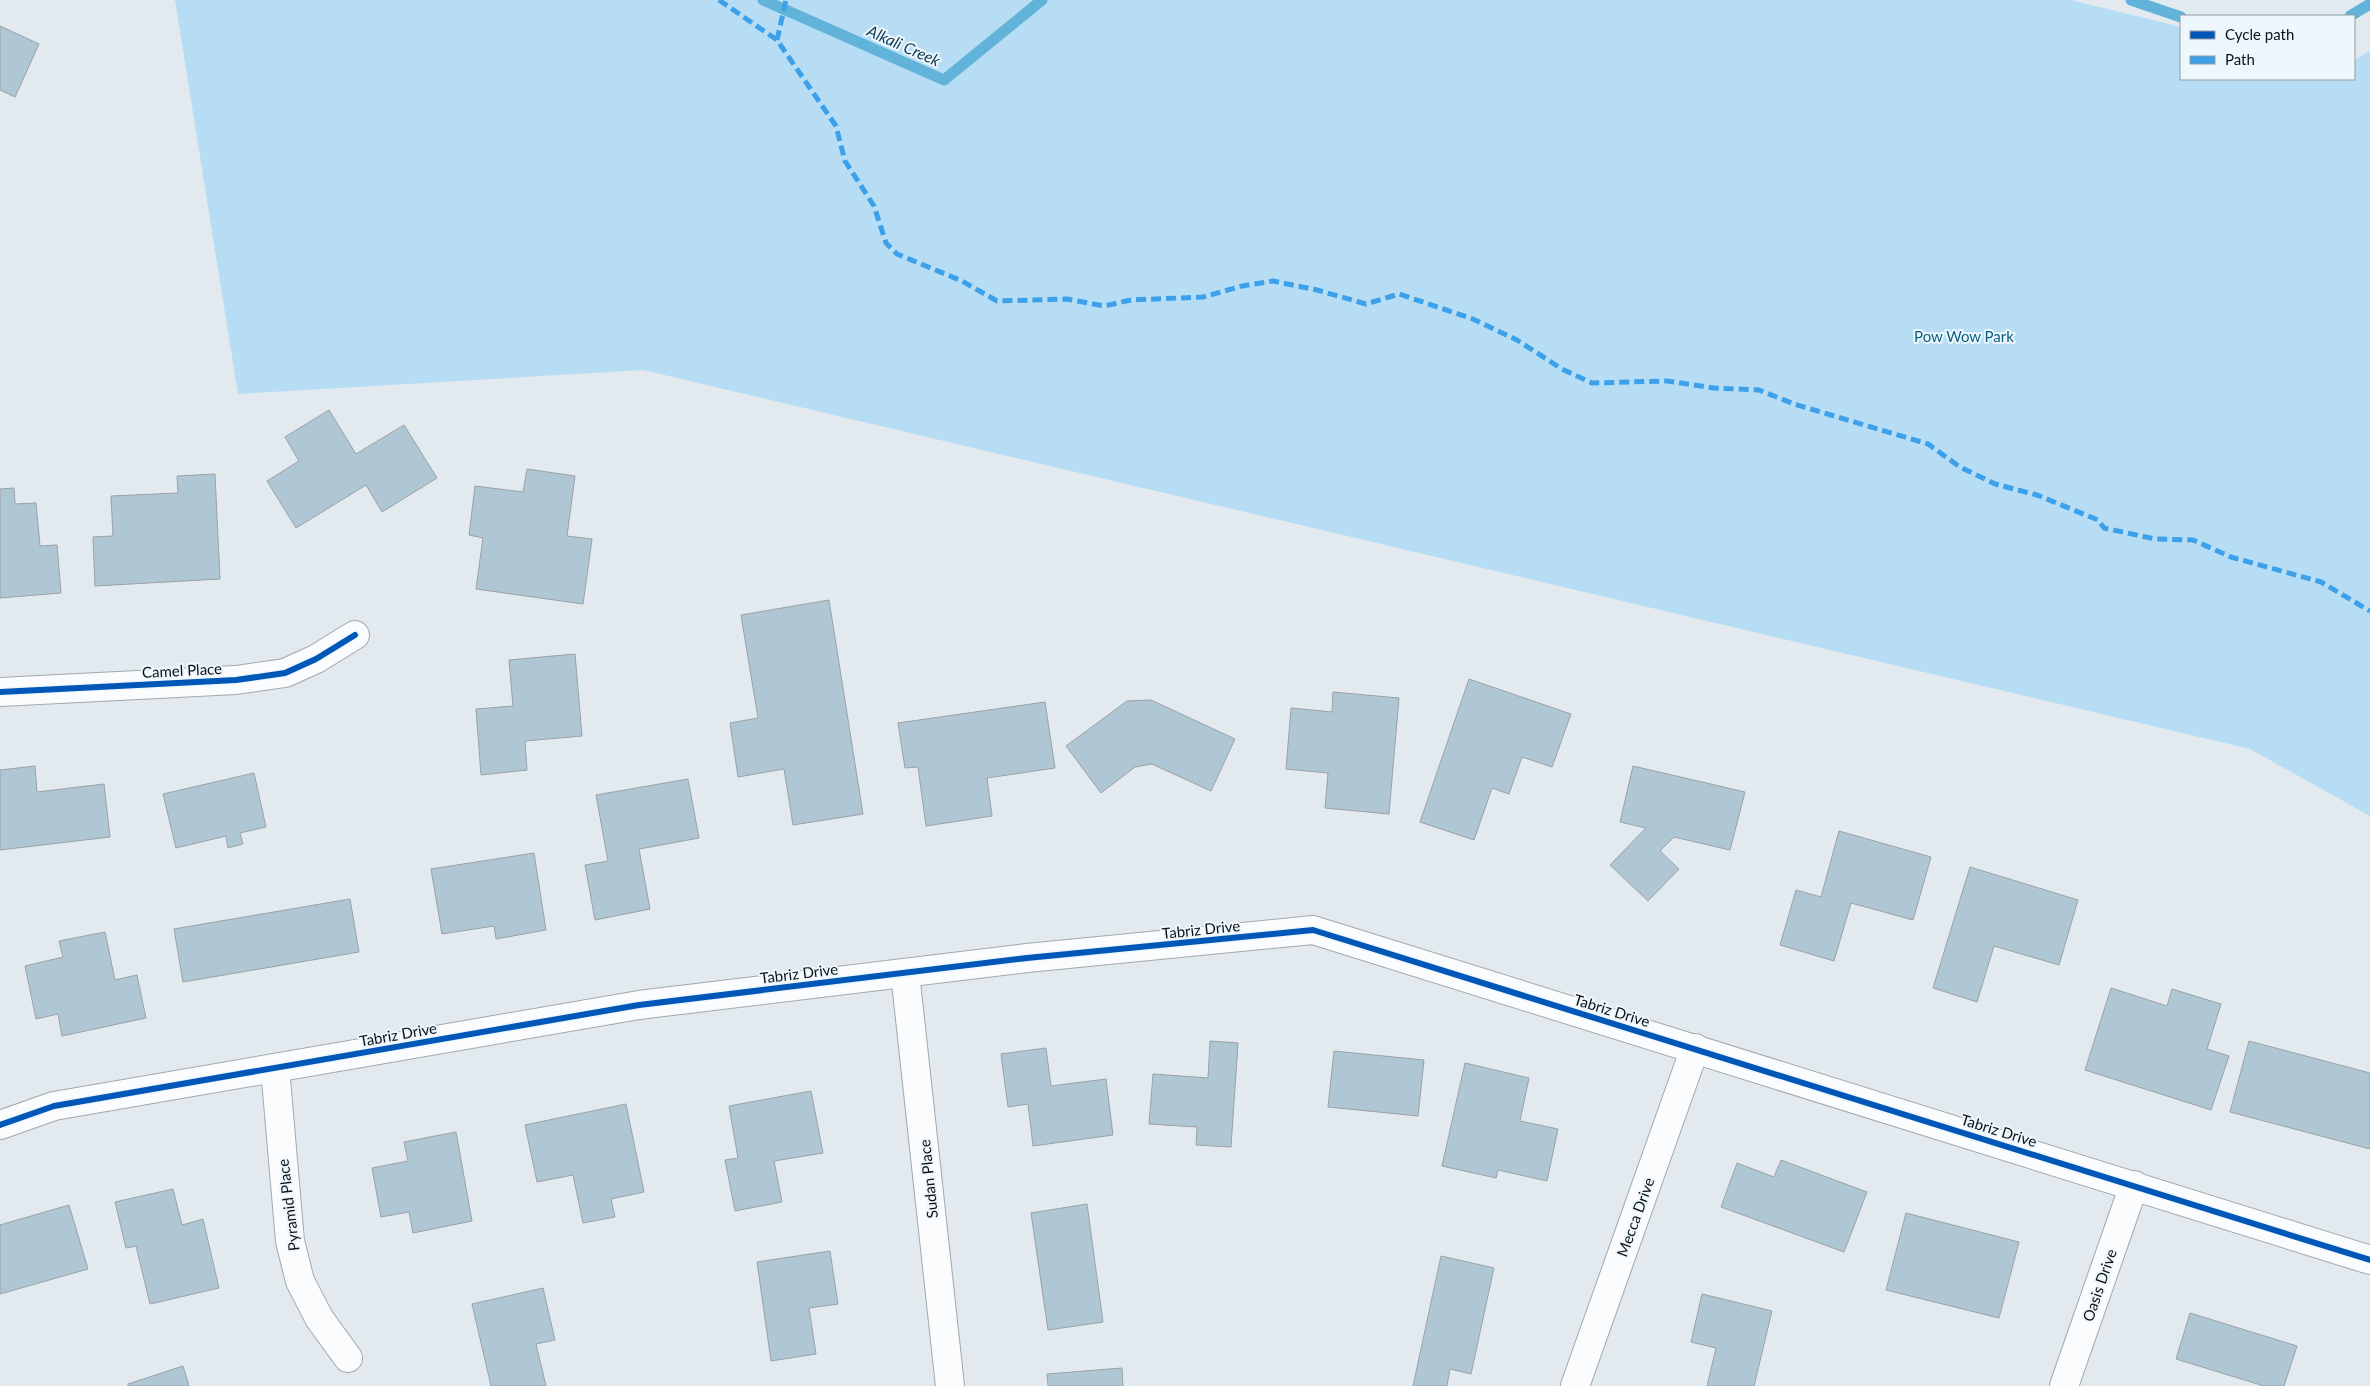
<svg xmlns="http://www.w3.org/2000/svg" width="2370" height="1386" viewBox="0 0 2370 1386" font-family="Lato,sans-serif">
  <rect width="100%" height="100%" fill="#e2eaef"/>
  <!-- green -->
  <polygon fill="#b6ddf3" points="175,0 2071,0 2181,27 2181,79 2354,79 2354,60 2370,51 2370,816 2250,749 643,370 238,394"/>
  <g fill="none" stroke-linecap="round" stroke-linejoin="round">
    <!-- stream -->
    <g stroke="#61b3d9" stroke-width="11">
      <polyline points="763,0 944,80 1042,0"/>
      <polyline points="2131,0 2181,17"/>
      <polyline points="2350,16 2370,4"/>
    </g>
  </g>
  <!-- building -->
  <g fill="#afc7d4" stroke="#9ba1a5">
    <polygon points="0,26 39,44 15,97 0,90"/>
    <polygon points="329,410 356,454 404,425 437,478 382,512 366,485 296,528 267,481 299,461 285,437"/>
    <polygon points="527,469 575,476 567,536 592,539 583,604 476,589 483,538 469,535 475,486 523,492"/>
    <polygon points="215,474 220,579 95,586 93,537 113,536 111,496 178,493 177,476"/>
    <polygon points="14,488 15,504 36,503 40,546 57,545 61,593 0,598 0,489"/>
    <polygon points="829,600 863,814 793,825 784,769 738,777 730,723 758,718 741,615"/>
    <polygon points="575,654 582,736 525,741 527,770 481,775 476,709 513,706 509,660"/>
    <polygon points="1469,679 1571,714 1552,767 1522,757 1509,794 1492,788 1474,840 1420,822"/>
    <polygon points="1333,692 1399,698 1389,814 1325,808 1328,773 1286,769 1291,708 1332,712"/>
    <polygon points="1151,700 1235,739 1211,791 1152,764 1135,767 1101,793 1066,746 1127,701"/>
    <polygon points="1045,702 1055,768 987,778 992,816 926,826 918,767 905,768 898,723"/>
    <polygon points="35,766 37,792 104,784 110,837 0,850 0,770"/>
    <polygon points="1633,766 1745,792 1730,850 1674,837 1660,851 1679,869 1648,901 1610,865 1646,828 1620,822"/>
    <polygon points="254,773 266,827 240,833 243,844 228,848 226,836 176,848 163,794"/>
    <polygon points="688,779 699,838 639,849 650,909 595,920 585,865 608,861 596,795"/>
    <polygon points="1839,831 1931,857 1913,920 1851,903 1834,961 1780,945 1796,890 1821,897"/>
    <polygon points="534,853 546,930 496,939 494,926 442,934 431,869"/>
    <polygon points="1970,867 2078,900 2059,965 1994,946 1977,1002 1933,988"/>
    <polygon points="350,899 359,952 183,982 174,929"/>
    <polygon points="105,932 115,980 137,975 146,1018 62,1036 58,1014 36,1019 25,966 63,957 59,941"/>
    <polygon points="2111,988 2167,1006 2172,989 2221,1004 2207,1049 2229,1056 2211,1110 2085,1070"/>
    <polygon points="1210,1041 1238,1043 1231,1147 1196,1145 1197,1127 1149,1124 1153,1074 1208,1078"/>
    <polygon points="2249,1041 2370,1073 2370,1149 2230,1112"/>
    <polygon points="1046,1048 1051,1086 1106,1079 1113,1135 1033,1146 1028,1104 1008,1107 1001,1054"/>
    <polygon points="1334,1051 1424,1060 1418,1116 1328,1107"/>
    <polygon points="1465,1063 1529,1078 1520,1121 1558,1129 1547,1181 1498,1170 1496,1178 1442,1166"/>
    <polygon points="811,1091 823,1153 774,1161 782,1202 735,1211 725,1160 738,1158 729,1106"/>
    <polygon points="626,1104 644,1192 611,1199 615,1217 583,1223 573,1175 537,1182 525,1125"/>
    <polygon points="456,1132 472,1221 413,1233 409,1212 381,1217 372,1168 408,1161 404,1142"/>
    <polygon points="1781,1160 1867,1192 1844,1252 1721,1207 1737,1163 1774,1177"/>
    <polygon points="173,1189 182,1225 203,1219 219,1288 150,1304 136,1246 126,1248 115,1202"/>
    <polygon points="1087,1204 1103,1322 1048,1330 1031,1213"/>
    <polygon points="69,1205 88,1269 0,1294 0,1225"/>
    <polygon points="1906,1213 2019,1242 1999,1318 1886,1290"/>
    <polygon points="830,1251 838,1304 809,1308 816,1354 771,1361 757,1262"/>
    <polygon points="1441,1256 1494,1268 1471,1374 1450,1369 1447,1386 1413,1386"/>
    <polygon points="543,1288 555,1340 536,1344 546,1386 491,1386 472,1304"/>
    <polygon points="1702,1294 1772,1311 1754,1386 1707,1386 1716,1348 1691,1342"/>
    <polygon points="2190,1313 2297,1346 2284,1386 2264,1386 2176,1359"/>
    <polygon points="183,1366 189,1386 128,1386 128,1384"/>
    <polygon points="1122,1368 1123,1386 1048,1386 1047,1374"/>
  </g>
  <g fill="none" stroke-linecap="round" stroke-linejoin="round">
    <defs>
      <g id="minor">
        <polyline points="0,692 236,680 285,673 316,659 355,635"/>
        <polyline points="905,973 950,1386"/>
        <polyline points="275,1068 290,1241 300,1281 319,1318 348,1358"/>
        <polyline points="0,1125 54,1106 639,1005 1027,958 1313,930 2370,1260"/>
        <polyline points="1575,1386 1695,1048"/>
        <polyline points="2064,1386 2134,1185"/>
      </g>
    </defs>
    <!-- minor casing -->
    <use href="#minor" stroke="#a2a9ac" stroke-width="30"/>
    <!-- minor -->
    <use href="#minor" stroke="#fbfcfd" stroke-width="28"/>
    <!-- quiet -->
    <g stroke="#3ca1ea" stroke-width="5" stroke-dasharray="10 5" stroke-linecap="butt">
      <polyline points="719,0 777,40 836,126 845,161 874,206 886,243 897,254 962,281 997,301 1067,299 1104,306 1131,300 1203,297 1242,286 1273,281 1317,290 1366,304 1399,294 1473,319 1517,340 1562,369 1592,383 1667,381 1714,388 1759,390 1794,404 1928,444 1960,467 1995,484 2037,495 2098,520 2104,528 2155,539 2193,540 2231,557 2321,582 2370,611"/>
      <polyline points="777,40 786,0"/>
    </g>
    <defs>
      <g id="cycleway">
        <polyline points="0,692 236,680 285,673 316,659 355,635"/>
        <polyline points="0,1125 54,1106 639,1005 1027,958 1313,930 2370,1260"/>
      </g>
    </defs>
    <!-- cycleway casing -->
    <use href="#cycleway" stroke="#eef7fd" stroke-width="9"/>
    <!-- cycleway -->
    <use href="#cycleway" stroke="#0057b8" stroke-width="6"/>
  </g>
  <g text-anchor="middle" dominant-baseline="central" stroke-width="4" stroke-linejoin="round" paint-order="stroke">
    <!-- park labels -->
    <g font-size="15" fill="#095f82" stroke="#eef7fd">
      <text x="1964" y="336">Pow Wow Park</text>
    </g>
    <!-- street labels -->
    <g font-size="15" fill="#0d1215" stroke="#eef7fd">
      <text transform="translate(182 670) rotate(-3)">Camel Place</text>
      <text transform="translate(1201 929) rotate(-6)">Tabriz Drive</text>
      <text transform="translate(799 973) rotate(-7)">Tabriz Drive</text>
      <text transform="translate(1612 1010) rotate(17)">Tabriz Drive</text>
      <text transform="translate(398 1034) rotate(-10)">Tabriz Drive</text>
      <text transform="translate(1999 1130) rotate(17)">Tabriz Drive</text>
      <text transform="translate(928 1179) rotate(-96)">Sudan Place</text>
      <text transform="translate(288 1205) rotate(-97)">Pyramid Place</text>
      <text transform="translate(1635 1217) rotate(-70)">Mecca Drive</text>
      <text transform="translate(2099 1285) rotate(-71)">Oasis Drive</text>
    </g>
    <!-- water labels -->
    <g font-size="16" font-style="italic" fill="#0f3d53" stroke="#eef7fd">
      <text transform="translate(904 45) rotate(24)">Alkali Creek</text>
    </g>
  </g>
  <!-- legend -->
  <rect x="2180" y="15" width="175" height="65" fill="#eef7fd" stroke="#949ba0"/>
  <rect x="2190" y="31" width="25" height="8" fill="#0057b8" stroke="#949ba0"/>
  <text x="2225" y="40" font-size="15" fill="#0d1215">Cycle path</text>
  <rect x="2190" y="56" width="25" height="8" fill="#3ca1ea" stroke="#949ba0"/>
  <text x="2225" y="65" font-size="15" fill="#0d1215">Path</text>
</svg>
